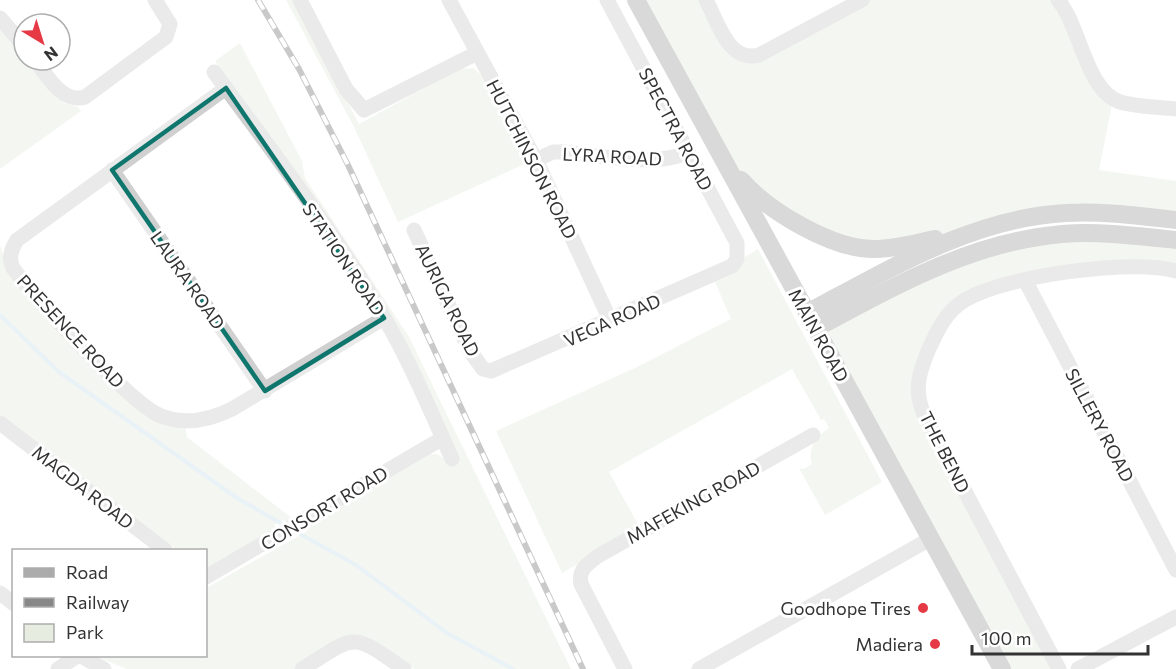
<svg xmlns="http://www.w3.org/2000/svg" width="1176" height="669" viewBox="0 0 1176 669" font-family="Commissioner,sans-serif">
  <rect width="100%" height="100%" fill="#fff"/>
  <!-- green -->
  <g fill="#e6ecdf">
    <polygon points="286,0 293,0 359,124 459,69 473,68 483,76 529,162 398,222 354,127"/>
    <polygon points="637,0 706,0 743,56 862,0 1058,0 1113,99 1099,170 1176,181 1176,220 1095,213 917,243 846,245 745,184"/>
    <polygon points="0,27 24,55 24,60 28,60 64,103 78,107 81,111 0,169"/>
    <polygon points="240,43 302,161 305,178 409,337 571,669 414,669 367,637 344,638 293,669 126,669 96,656 206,656 206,588 306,532 312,523 431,454 437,454 445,459 379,299 215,61"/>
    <polygon points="1024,239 1176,240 1176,271 1068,272 958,305 917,389 1059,669 1003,669 816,328"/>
    <polygon points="0,245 10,276 131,404 152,419 185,426 187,437 293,519 287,523 283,520 274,525 278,528 212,567 206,568 206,550 177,550 0,415"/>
    <path d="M758,249l124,233 -57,33 -26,-47 5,1 8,-5c-5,-17 5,-28 17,-36l-5,-9 -3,1 -29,-51 -183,103 31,56 -78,45 -66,-142 141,-64 94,-48 -16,-37 18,-8 12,-17z"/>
  </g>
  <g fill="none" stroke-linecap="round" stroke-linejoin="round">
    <!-- stream -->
    <g stroke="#cfe2ee" stroke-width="4">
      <polyline points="0,315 59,372 237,498 284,525"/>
      <polyline points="293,530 356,565 447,633 513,669"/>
    </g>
    <!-- minor -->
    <g stroke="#d0d0d0" stroke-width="15">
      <polyline points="300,0 346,89 364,110 477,53"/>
      <polyline points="449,0 536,160 610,320"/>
      <path d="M706,0c12,22 22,63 53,55l103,-55"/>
      <path d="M1058,0c22,25 28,91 62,102 17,5 38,5 56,7"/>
      <polyline points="0,18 24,46"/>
      <path d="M35,60c12,15 27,44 50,37l81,-60 4,-13 -15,-24"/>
      <path d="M214,72c59,80 121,161 171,247 26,45 46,93 67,140"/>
      <path d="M226,88l-209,152c-6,9 -9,18 -4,28 21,30 118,136 148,148 24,9 49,4 71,-7l152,-91"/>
      <path d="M536,160l17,-8h11c34,3 93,16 124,0"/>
      <polyline points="112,170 265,391"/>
      <polyline points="414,230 470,351 483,369 491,371 732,266 737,259 737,243 607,0"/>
      <polyline points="1025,280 1176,570"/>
      <polyline points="0,423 165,550"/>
      <polyline points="206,577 443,438"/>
      <polyline points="0,593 14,604"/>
      <polyline points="81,656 104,669"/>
      <polyline points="58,669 77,656"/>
      <path d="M302,669c55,-34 48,-38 102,0"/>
      <path d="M625,669l-44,-85c-3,-14 6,-20 17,-28l215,-121"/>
      <polyline points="699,669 930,539"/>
      <path d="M1059,669l-136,-257c-9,-23 -4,-39 5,-61 9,-20 18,-40 37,-51 40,-24 167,-42 211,-29"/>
      <polyline points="1078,669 1176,617"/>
    </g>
    <!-- major -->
    <g stroke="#ababab" stroke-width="18">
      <polyline points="636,0 1002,669"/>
      <path d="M741,180c27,31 92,70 134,69 20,0 41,-6 60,-10"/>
      <path d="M807,313c81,-43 165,-95 259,-100 37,-2 74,3 110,7"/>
      <path d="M816,328c79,-42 155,-86 246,-94 38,-3 76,2 114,6"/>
    </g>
    <defs>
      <polyline id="rail" points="258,0 299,69 348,165 583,669"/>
    </defs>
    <!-- rail casing -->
    <use href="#rail" stroke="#888" stroke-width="6"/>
    <!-- rail -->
    <use href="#rail" stroke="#fff" stroke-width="4" stroke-dasharray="11" stroke-linecap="butt"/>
  </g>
  <!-- marked area -->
  <path d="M0 0H1176V669H0ZM226,88l158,230 -119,73 -153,-221z" fill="#fff" fill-opacity=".55" fill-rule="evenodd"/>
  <path fill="none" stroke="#0f766e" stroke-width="4.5" stroke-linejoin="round" d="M226,88l158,230 -119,73 -153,-221z"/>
  <!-- markers -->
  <g fill="#e63946" stroke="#fff" stroke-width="2">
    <circle cx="923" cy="608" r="6"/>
    <circle cx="935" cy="644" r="6"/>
  </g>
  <g text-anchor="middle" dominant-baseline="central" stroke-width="6" stroke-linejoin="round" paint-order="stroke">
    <!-- street labels -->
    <g font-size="18" fill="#333" stroke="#fff">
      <text transform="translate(676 129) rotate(62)">SPECTRA ROAD</text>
      <text transform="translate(612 156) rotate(3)">LYRA ROAD</text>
      <text transform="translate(532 159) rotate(63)">HUTCHINSON ROAD</text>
      <text transform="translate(344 259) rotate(56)">STATION ROAD</text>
      <text transform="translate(188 280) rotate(55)">LAURA ROAD</text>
      <text transform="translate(448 300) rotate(64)">AURIGA ROAD</text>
      <text transform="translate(612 320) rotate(-24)">VEGA ROAD</text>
      <text transform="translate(71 331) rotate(47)">PRESENCE ROAD</text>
      <text transform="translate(819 335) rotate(61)">MAIN ROAD</text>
      <text transform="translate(1100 425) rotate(62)">SILLERY ROAD</text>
      <text transform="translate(945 452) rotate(63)">THE BEND</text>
      <text transform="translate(83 487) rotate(38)">MAGDA ROAD</text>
      <text transform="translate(693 502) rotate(-29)">MAFEKING ROAD</text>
      <text transform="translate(324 508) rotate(-31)">CONSORT ROAD</text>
    </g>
    <!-- poi labels -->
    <g font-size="18" fill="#333" stroke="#fff" text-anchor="end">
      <text x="911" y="608">Goodhope Tires</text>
      <text x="923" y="644">Madiera</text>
    </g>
  </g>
  <!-- legend -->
  <rect x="12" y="549" width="195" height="108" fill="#ffffff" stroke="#adadad" stroke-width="1.5"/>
  <rect x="24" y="568" width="30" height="9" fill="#ababab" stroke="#adadad" stroke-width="1.5"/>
  <text x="66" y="579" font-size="18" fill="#333333">Road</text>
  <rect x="24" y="598" width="30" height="9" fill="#888888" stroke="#adadad" stroke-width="1.5"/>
  <text x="66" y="609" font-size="18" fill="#333333">Railway</text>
  <rect x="24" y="624" width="30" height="18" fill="#e6ecdf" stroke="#adadad" stroke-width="1.5"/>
  <text x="66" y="639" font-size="18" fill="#333333">Park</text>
  <!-- north arrow -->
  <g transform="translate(42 42) rotate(142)"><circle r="28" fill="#ffffff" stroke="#adadad" stroke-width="1.5"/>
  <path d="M0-4.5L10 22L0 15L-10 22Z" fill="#e63946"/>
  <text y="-9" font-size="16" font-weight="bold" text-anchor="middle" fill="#333333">N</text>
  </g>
  <!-- scale -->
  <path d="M972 645v9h176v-9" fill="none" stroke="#333333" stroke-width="3"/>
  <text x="981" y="645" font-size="18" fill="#333333" stroke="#ffffff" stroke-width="4.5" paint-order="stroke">100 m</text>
</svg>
